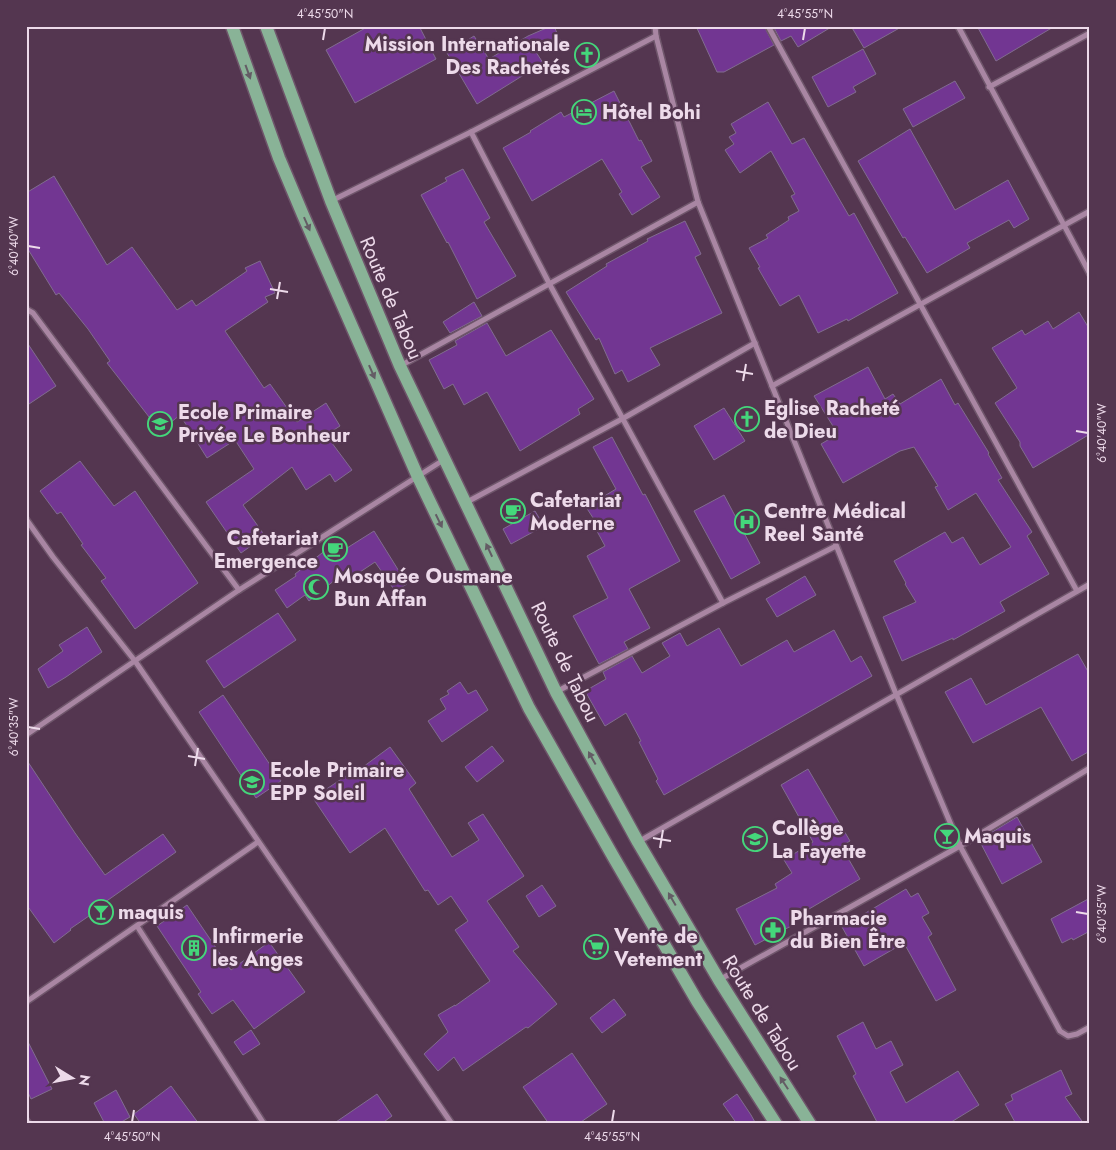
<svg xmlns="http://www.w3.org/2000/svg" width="1116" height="1150" viewBox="0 0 1116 1150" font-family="Jost,sans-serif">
  <rect width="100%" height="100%" fill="#543650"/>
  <!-- building -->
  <g fill="#723692" stroke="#816c8f">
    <polygon points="369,26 419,26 436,59 355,103 326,50"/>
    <polygon points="551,26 554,26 560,40 536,52 543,63 477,104 447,53 474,36 489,59 528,36"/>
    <polygon points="696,26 764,26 774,45 724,72 717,72"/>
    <polygon points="773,26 833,26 798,47 791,36 781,41"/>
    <polygon points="851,26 903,26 864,48"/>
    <polygon points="977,26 1055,26 996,61"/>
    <polygon points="863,49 876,74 853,87 856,92 828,107 812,77"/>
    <polygon points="955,81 965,98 913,127 903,109"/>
    <polygon points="614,91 639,141 641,140 652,161 641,167 660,197 632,215 619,194 622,192 602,159 532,201 503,148 531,132 530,131 561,112 564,117"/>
    <polygon points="768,102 792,144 804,138 849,216 854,213 898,293 848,321 847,319 818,333 799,295 780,306 758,268 760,267 749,248 768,238 766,235 789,220 788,217 799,211 791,196 795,194 771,151 740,173 725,150 734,144 729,137 736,133 731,124"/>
    <polygon points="910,129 955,210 1008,180 1029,219 1014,228 1009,220 967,243 970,248 927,273 905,237 903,238 858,161"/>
    <polygon points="463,169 490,218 484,222 516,276 477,299 448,242 447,243 421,195 447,181 445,178"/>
    <polygon points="54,176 107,265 132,247 177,310 192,300 196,306 247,271 245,268 260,261 275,293 265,297 268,302 225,331 264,388 270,384 297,422 326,403 340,426 326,435 352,470 335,482 330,474 306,490 292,467 243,505 265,536 241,553 206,502 254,469 235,440 207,458 180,415 160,431 107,363 110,361 88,329 59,293 56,295 26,246 26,193"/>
    <polygon points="685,221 701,254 695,257 722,313 650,348 660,365 628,382 622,370 615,374 599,338 596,340 566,292 607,266 606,264 648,241 647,239"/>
    <polygon points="474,302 482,316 450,333 443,322"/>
    <polygon points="1079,312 1090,330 1090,434 1033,468 1020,446 1020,442 995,403 1017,388 992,348 1022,330 1025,335 1048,321 1053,329"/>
    <polygon points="487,323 506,356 551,330 594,399 578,409 580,414 520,451 487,392 464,405 453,384 444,389 429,360 457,345 455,341"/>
    <polygon points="26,341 56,386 26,406"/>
    <polygon points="868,367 885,399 893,394 900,404 941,379 955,405 958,403 989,453 988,454 1002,478 998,480 1032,532 1027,536 1049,574 1000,602 1005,611 953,640 953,638 902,661 883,617 916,602 905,584 906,583 894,561 945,532 952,543 963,537 980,565 1011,547 976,493 948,510 935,487 938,486 914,447 900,451 843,483 821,444 838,434 814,396"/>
    <polygon points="724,408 745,441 714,460 694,426"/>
    <polygon points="612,437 643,495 645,494 680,561 629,589 650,628 624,642 628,649 599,664 573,616 608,598 587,556 605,546 592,522 595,521 586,507 616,489 593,447"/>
    <polygon points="80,461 114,506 135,491 198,583 135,629 101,581 106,578 81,545 83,544 61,512 57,514 40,491"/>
    <polygon points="724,495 760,563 731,579 694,511"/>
    <polygon points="535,511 544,526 511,544 503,529"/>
    <polygon points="374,531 407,584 395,591 375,562 345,582 341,575 309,601 305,595 287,608 275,590 296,576 295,574 340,539 347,548"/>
    <polygon points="805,576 816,595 777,617 766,599"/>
    <polygon points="278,613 296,640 224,688 206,661"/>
    <polygon points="87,627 102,652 66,677 48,688 38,669 63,651 59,645"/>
    <polygon points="719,628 741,666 787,640 794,652 834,630 851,662 861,656 872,676 664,795 656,781 658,779 639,742 641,741 626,713 605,726 585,691 606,679 603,672 632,656 642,673 670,656 662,643 680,633 687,646"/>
    <polygon points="1078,654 1090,675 1090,751 1072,761 1041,707 973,743 945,692 971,678 986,705"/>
    <polygon points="460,682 468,694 476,690 488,710 442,742 428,721 446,709 440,699 449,694 447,691"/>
    <polygon points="223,695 281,781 256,798 199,712"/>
    <polygon points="492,746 504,761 477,782 465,767"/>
    <polygon points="390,747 416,783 409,789 452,857 479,840 468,823 483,814 524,876 487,901 519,947 513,951 557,1004 528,1028 526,1027 463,1071 454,1057 438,1071 424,1054 448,1032 438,1015 455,1005 455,1006 490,981 455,930 468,921 451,896 438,905 428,890 425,891 385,828 350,853 313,798 346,776 348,778"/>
    <polygon points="26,759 75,833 105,875 163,834 176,852 101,905 102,907 70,929 71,930 54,943 26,904"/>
    <polygon points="808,769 850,841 841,846 860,879 792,919 795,924 755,945 736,909 777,888 775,884 792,873 784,860 813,842 781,785"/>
    <polygon points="1017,817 1042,862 1002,884 979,840"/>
    <polygon points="542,885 556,906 539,917 526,896"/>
    <polygon points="906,889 911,897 918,893 929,913 922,917 932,934 928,937 956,990 936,1001 904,943 864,966 842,927"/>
    <polygon points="1090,898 1090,931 1073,940 1072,938 1062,943 1051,919"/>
    <polygon points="187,905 231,970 269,942 305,992 254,1029 233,1000 212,1014 198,994 201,992 157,926"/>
    <polygon points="614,999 626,1015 602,1033 590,1018"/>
    <polygon points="863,1022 876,1049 891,1041 903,1065 890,1072 906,1103 958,1071 979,1105 948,1124 878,1124 853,1076 856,1074 837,1036"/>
    <polygon points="251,1030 260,1044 243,1055 234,1042"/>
    <polygon points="26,1038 52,1089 31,1099 26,1088"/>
    <polygon points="572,1053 607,1104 578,1124 549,1124 523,1087"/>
    <polygon points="1061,1070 1072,1094 1065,1097 1084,1124 1016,1124 1005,1104 1013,1100 1011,1095"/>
    <polygon points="171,1086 199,1124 141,1124 134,1114"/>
    <polygon points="116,1090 130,1117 118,1124 105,1124 94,1103"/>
    <polygon points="377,1094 392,1116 381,1124 333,1124"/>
    <polygon points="737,1094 751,1115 756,1124 737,1124 723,1104"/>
  </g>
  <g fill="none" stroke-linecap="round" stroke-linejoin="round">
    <defs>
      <g id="minor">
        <polyline points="655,26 656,36 698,202 896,694 960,846 1060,1031 1068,1036 1077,1034 1090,1027"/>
        <polyline points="768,26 1077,591"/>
        <polyline points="958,26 1090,274"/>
        <polyline points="989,87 1090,33"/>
        <polyline points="471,132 550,285 723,603"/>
        <polyline points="331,201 471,132 656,36"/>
        <polyline points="26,309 33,313 239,590"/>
        <polyline points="400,366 698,202"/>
        <polyline points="772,386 1090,211"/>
        <polyline points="467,502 622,419 755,343"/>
        <polyline points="26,519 53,557 135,661 452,1124"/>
        <polyline points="556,692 723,603 836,546"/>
        <polyline points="26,735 239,590 445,459"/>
        <polyline points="638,842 1090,584"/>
        <polyline points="137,926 264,1124"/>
        <polyline points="719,980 960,846 1090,768"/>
        <polyline points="26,1002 258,842"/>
        <polyline points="26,1120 29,1124"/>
      </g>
      <g id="primary">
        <polyline points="232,26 279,158 303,215 418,477 529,708 614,858 697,1001 776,1124"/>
        <polyline points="266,26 331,201 400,366 556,692 638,842 719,980 810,1124"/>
      </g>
    </defs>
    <!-- minor casing -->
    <use href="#minor" stroke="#6f566b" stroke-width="8"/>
    <!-- primary casing -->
    <use href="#primary" stroke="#6f566b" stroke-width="15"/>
    <!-- minor -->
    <use href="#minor" stroke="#a986a3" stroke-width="5"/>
    <!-- primary -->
    <use href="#primary" stroke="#89b397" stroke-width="12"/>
  </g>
  <!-- one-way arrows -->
  <defs><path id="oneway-solid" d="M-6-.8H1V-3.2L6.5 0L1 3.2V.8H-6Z" transform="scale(1.25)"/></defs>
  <g fill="#645c65">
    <use href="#oneway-solid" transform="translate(248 72) rotate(70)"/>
    <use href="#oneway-solid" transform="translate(307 224) rotate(66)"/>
    <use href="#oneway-solid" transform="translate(372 372) rotate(66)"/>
    <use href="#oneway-solid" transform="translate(439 521) rotate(64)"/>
    <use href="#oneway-solid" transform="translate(489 550) rotate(-115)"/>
    <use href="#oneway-solid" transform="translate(592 758) rotate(-119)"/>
    <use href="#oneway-solid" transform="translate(672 899) rotate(-120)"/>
    <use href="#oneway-solid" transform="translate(784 1083) rotate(-123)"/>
  </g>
  <!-- ticks -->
  <path fill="none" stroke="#eddaea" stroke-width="2" d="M323,40l2,-12M803,40l2,-12M28,246l12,2M270,289l18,3M277,299l3,-17M736,371l17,3M743,381l3,-17M1076,431l12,2M28,727l12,2M188,756l17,3M195,766l3,-18M653,838l18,3M660,848l3,-18M1076,912l12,2M132,1122l2,-12M612,1122l2,-12"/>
  <!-- icons -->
  <defs>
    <symbol id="church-ring" viewBox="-11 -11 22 22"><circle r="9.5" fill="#543650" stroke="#44d77b" stroke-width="1.5"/><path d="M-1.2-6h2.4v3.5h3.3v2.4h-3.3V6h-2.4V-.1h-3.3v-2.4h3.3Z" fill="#44d77b"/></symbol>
    <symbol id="hotel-ring" viewBox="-11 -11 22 22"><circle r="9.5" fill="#543650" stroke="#44d77b" stroke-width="1.5"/><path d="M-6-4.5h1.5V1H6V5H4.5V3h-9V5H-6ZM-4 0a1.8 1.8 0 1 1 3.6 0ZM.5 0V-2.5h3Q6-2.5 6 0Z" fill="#44d77b"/></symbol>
    <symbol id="school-ring" viewBox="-11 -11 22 22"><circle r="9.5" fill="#543650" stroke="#44d77b" stroke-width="1.5"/><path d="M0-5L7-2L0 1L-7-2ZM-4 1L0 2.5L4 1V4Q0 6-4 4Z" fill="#44d77b"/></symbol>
    <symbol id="cafe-ring" viewBox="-11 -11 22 22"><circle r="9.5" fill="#543650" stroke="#44d77b" stroke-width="1.5"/><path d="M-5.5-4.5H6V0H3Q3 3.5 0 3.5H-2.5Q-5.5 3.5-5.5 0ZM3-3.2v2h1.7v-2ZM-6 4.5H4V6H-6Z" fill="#44d77b"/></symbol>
    <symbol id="hospital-ring" viewBox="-11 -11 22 22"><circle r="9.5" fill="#543650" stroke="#44d77b" stroke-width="1.5"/><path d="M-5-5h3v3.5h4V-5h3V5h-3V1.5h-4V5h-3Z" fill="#44d77b"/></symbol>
    <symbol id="mosque-ring" viewBox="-11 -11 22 22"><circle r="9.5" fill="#543650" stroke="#44d77b" stroke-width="1.5"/><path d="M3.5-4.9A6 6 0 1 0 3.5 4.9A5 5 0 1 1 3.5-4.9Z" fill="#44d77b"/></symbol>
    <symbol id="bar-ring" viewBox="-11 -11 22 22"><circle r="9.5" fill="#543650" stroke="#44d77b" stroke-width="1.5"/><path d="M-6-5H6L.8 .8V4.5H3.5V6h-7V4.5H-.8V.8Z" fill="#44d77b"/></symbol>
    <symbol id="pharmacy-ring" viewBox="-11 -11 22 22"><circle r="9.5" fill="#543650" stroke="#44d77b" stroke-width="1.5"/><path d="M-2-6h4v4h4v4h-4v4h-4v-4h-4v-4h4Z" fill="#44d77b"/></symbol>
    <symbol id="supermarket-ring" viewBox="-11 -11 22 22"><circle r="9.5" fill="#543650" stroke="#44d77b" stroke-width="1.5"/><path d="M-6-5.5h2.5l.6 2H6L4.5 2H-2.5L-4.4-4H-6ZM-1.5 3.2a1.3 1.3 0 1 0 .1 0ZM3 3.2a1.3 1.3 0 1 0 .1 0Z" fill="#44d77b"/></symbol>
    <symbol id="building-ring" viewBox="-11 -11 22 22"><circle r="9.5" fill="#543650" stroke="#44d77b" stroke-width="1.5"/><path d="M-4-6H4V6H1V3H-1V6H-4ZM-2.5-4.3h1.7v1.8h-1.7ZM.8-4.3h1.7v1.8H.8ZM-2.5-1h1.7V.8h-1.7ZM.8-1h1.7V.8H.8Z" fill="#44d77b"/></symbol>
  </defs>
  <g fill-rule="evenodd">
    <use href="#church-ring" x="573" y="41" width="28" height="28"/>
    <use href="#hotel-ring" x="570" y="98" width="28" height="28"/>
    <use href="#church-ring" x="733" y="405" width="28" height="28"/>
    <use href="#school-ring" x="146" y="410" width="28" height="28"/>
    <use href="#cafe-ring" x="499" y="497" width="28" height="28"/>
    <use href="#hospital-ring" x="733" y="508" width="28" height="28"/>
    <use href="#cafe-ring" x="321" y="535" width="28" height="28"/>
    <use href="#mosque-ring" x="302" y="573" width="28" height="28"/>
    <use href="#school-ring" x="238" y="768" width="28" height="28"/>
    <use href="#bar-ring" x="933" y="822" width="28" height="28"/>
    <use href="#school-ring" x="741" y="825" width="28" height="28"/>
    <use href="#bar-ring" x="87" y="898" width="28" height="28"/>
    <use href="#pharmacy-ring" x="759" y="916" width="28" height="28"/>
    <use href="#supermarket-ring" x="582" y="933" width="28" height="28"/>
    <use href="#building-ring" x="180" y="934" width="28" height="28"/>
  </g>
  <g text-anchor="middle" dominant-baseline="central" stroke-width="5" stroke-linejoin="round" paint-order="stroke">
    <!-- poi labels -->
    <g font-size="20" font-weight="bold" fill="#eddaea" stroke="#543650" text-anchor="start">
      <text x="570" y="44" text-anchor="end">Mission Internationale<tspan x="570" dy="23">Des Rachetés</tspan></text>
      <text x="602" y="112">Hôtel Bohi</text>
      <text x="764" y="408">Eglise Racheté<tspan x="764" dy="23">de Dieu</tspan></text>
      <text x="178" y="412">Ecole Primaire<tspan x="178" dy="23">Privée Le Bonheur</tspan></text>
      <text x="530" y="500">Cafetariat<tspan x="530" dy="23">Moderne</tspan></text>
      <text x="764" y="511">Centre Médical<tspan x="764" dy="23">Reel Santé</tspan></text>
      <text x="318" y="538" text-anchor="end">Cafetariat<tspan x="318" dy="23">Emergence</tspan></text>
      <text x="334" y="576">Mosquée Ousmane<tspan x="334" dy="23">Bun Affan</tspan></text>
      <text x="270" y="770">Ecole Primaire<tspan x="270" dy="23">EPP Soleil</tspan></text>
      <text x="772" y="828">Collège<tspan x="772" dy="23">La Fayette</tspan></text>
      <text x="964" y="836">Maquis</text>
      <text x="118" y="912">maquis</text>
      <text x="790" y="918">Pharmacie<tspan x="790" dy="23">du Bien Être</tspan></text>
      <text x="212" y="936">Infirmerie<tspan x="212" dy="23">les Anges</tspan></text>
      <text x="614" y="936">Vente de<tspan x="614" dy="23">Vetement</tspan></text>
    </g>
    <!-- street labels -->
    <g font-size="20" fill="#eddaea" stroke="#543650">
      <text transform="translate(391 298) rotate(67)">Route de Tabou</text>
      <text transform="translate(565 662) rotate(64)">Route de Tabou</text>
      <text transform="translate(762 1013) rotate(58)">Route de Tabou</text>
    </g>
  </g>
  <!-- border -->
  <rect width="1116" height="1150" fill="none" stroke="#543650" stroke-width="55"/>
  <!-- north arrow -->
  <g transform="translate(72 1078) rotate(100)" stroke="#543650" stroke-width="4" paint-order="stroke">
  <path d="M0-4L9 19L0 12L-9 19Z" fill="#eddaea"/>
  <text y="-8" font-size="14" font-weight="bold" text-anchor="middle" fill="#eddaea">N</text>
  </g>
  <rect x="28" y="28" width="1060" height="1094" fill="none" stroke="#eddaea" stroke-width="2"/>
  <g font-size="12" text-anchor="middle" fill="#eddaea">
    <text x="325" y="18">4°45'50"N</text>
    <text x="805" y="18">4°45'55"N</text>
    <text transform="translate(14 246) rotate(-90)" y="4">6°40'40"W</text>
    <text transform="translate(1102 433) rotate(-90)" y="4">6°40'40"W</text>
    <text transform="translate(14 727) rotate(-90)" y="4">6°40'35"W</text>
    <text transform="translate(1102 914) rotate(-90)" y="4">6°40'35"W</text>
    <text x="132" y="1141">4°45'50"N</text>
    <text x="612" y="1141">4°45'55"N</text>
  </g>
</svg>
